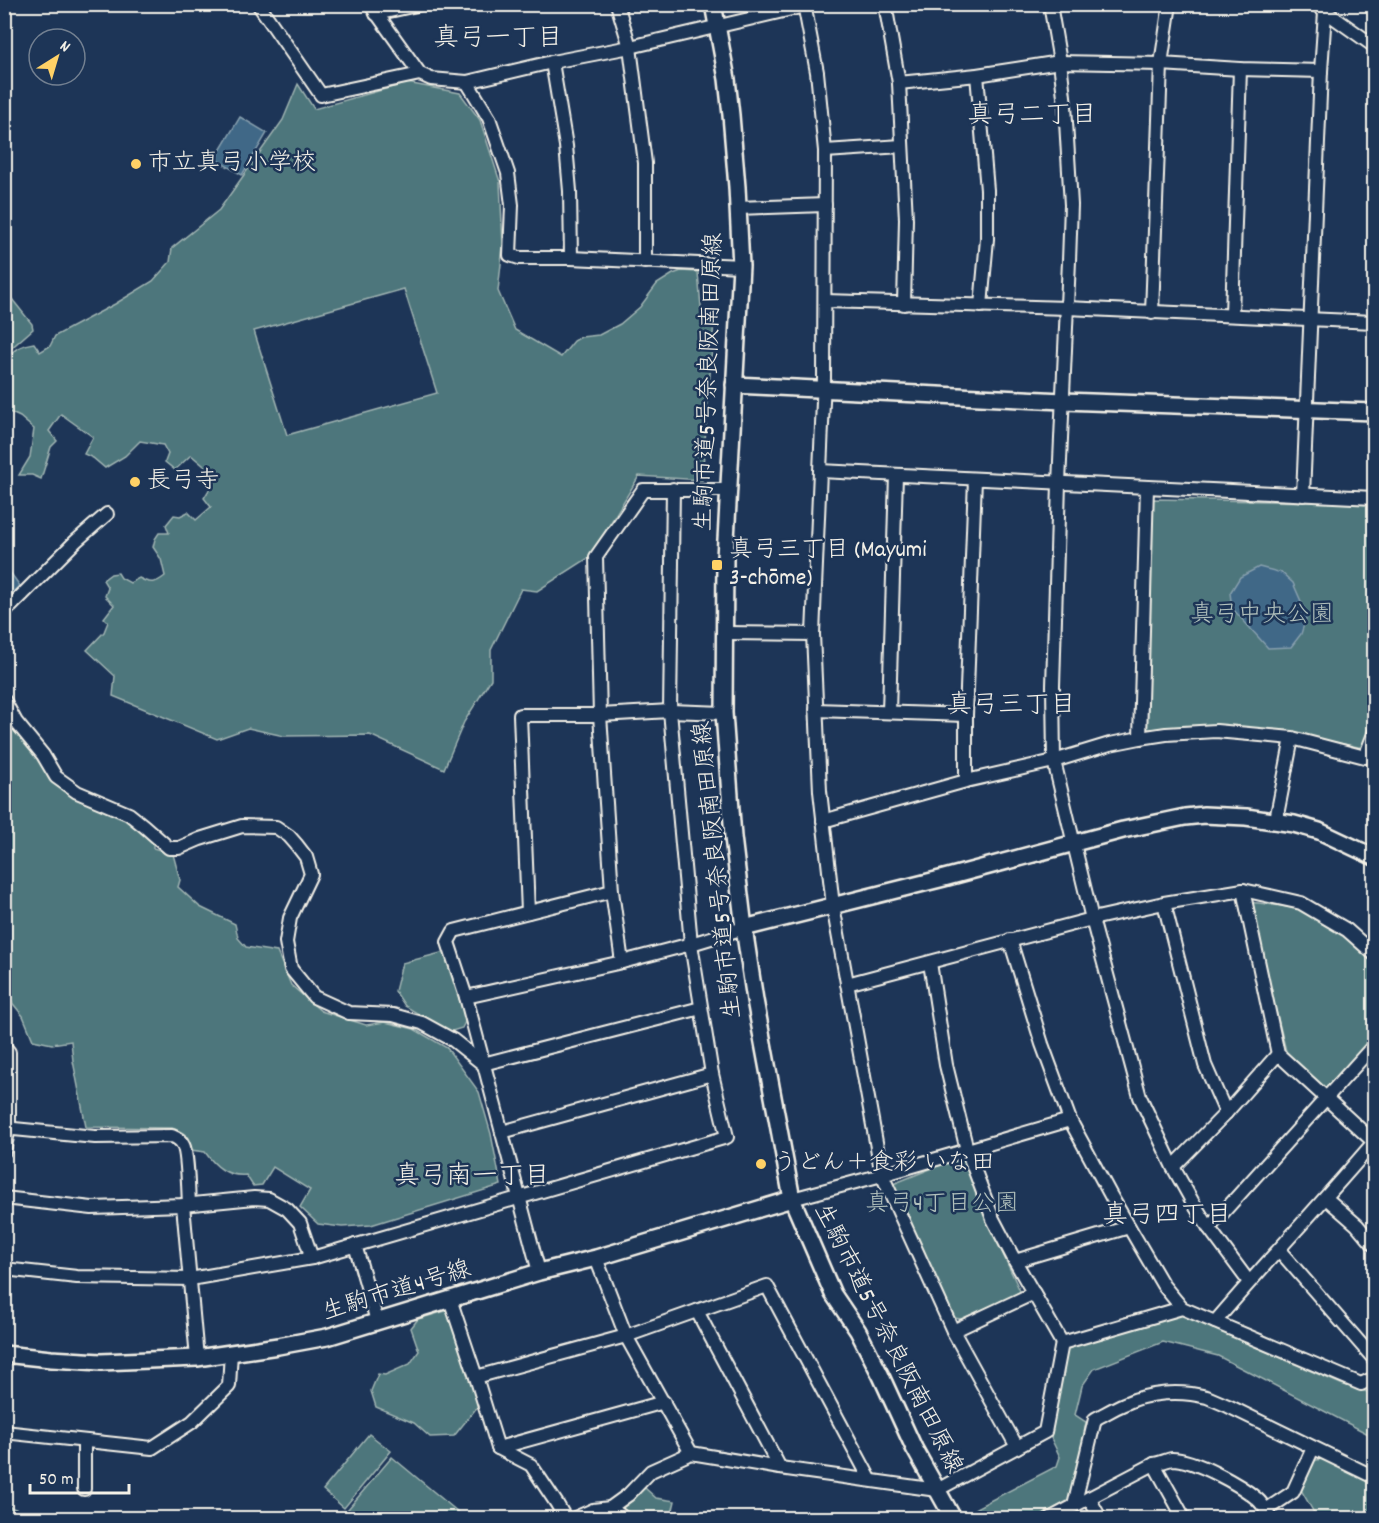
<svg xmlns="http://www.w3.org/2000/svg" width="1379" height="1523" viewBox="0 0 1379 1523" font-family="Dekko,'Klee One',sans-serif">
  <rect width="100%" height="100%" fill="#1d3557"/>
  <filter id="ink" filterUnits="userSpaceOnUse"><feTurbulence type="fractalNoise" baseFrequency=".0167" numOctaves="2"/><feDisplacementMap in="SourceGraphic" scale="12" xChannelSelector="R" yChannelSelector="G"/><feConvolveMatrix kernelMatrix="1 2 1 2 8 2 1 2 1" color-interpolation-filters="sRGB"/></filter>
  <g filter="url(#ink)">
    <!-- green -->
    <g fill="#4d767b" stroke="#a0b4b2" stroke-width="1.5" fill-rule="evenodd">
      <path d="M407,83l53,10 20,27 20,62 3,64 -5,45 17,39 46,27 13,-16 7,-4 18,-2 21,-11 20,-17 17,-23 16,-10 8,-3 17,1 4,47 12,2 -12,159 -63,-4 -49,81 -53,34 -16,-2 -30,61v29l-27,43 -20,47 -74,-34 -86,1 -36,-8 -31,11 -104,-43 2,-20 -28,-26 17,-18 4,-10 -4,-4 10,-13 -9,-9 3,-8 -5,-8 8,-6 7,-1 3,5 9,5 9,-5c11,6 16,6 26,-2l-4,-17 -8,-12 2,-8 4,-6h10l-3,-8 8,-10 6,1 8,-4 8,8 15,-13 -7,-9 13,-21 -26,-22 -16,15 -10,-8 3,-8 -5,-9 -23,-4 -15,15 -20,12 -12,-10 -9,-4 9,-17 -32,-23 -12,17 8,10 -6,6 -10,32 -9,-4h-13l11,-18 4,-28 -14,-12 -15,-7v-20l1,-2 -1,-9 5,-6 1,-8 -5,-6c8,-10 15,-14 28,-16l6,9 10,-6 5,-10 60,-32 38,-23 17,-19 2,-14 47,-38 64,-90 15,-36 16,25zM404,289l33,104 -150,42 -33,-104z"/>
      <polygon points="4,289 32,324 33,329 9,350 5,352"/>
      <polygon points="1153,499 1374,503 1374,706 1363,748 1289,733 1201,727 1147,729 1147,663"/>
      <path d="M4,707l63,83 58,26 28,24v8l20,6 7,26 -2,7 22,20 35,17 3,14 8,9 31,5 14,33 30,26 45,14 19,-3 29,7 33,19 32,44 12,42 10,51 -130,40 -29,2 -24,-3 -18,-17 10,-17 -37,-23 -11,18 -9,1 -7,-11c-19,2 -31,-9 -41,-23l-14,-2c-1,-15 -6,-17 -19,-22l-86,-1 -13,-66 -2,-20 -19,3 -19,-4 -10,-24 -18,-22z"/>
      <path d="M1249,902c14,2 44,4 56,9 26,12 49,31 69,50v78l-50,53 -37,-37z"/>
      <polygon points="445,952 466,1020 462,1028 449,1032 405,1006 395,991 402,963"/>
      <polygon points="965,1155 988,1222 1021,1293 961,1319 954,1318 921,1251 893,1184"/>
      <polygon points="449,1310 472,1376 478,1406 454,1436 430,1437 414,1423 376,1407 371,1391 378,1374 385,1375 410,1364 419,1351 411,1328 418,1319"/>
      <polygon points="1180,1314 1341,1384 1371,1393 1374,1391 1374,1437 1218,1356 1163,1342 1094,1369 1082,1386 1075,1415 1086,1422 1073,1498 1037,1518 973,1518 976,1508 1057,1466 1060,1457 1049,1434 1065,1353 1072,1345"/>
      <polygon points="369,1434 391,1451 344,1508 323,1490"/>
      <polygon points="392,1457 464,1517 463,1518 347,1518 343,1515"/>
      <polygon points="1322,1459 1374,1483 1374,1518 1317,1518 1300,1488 1312,1461"/>
      <polygon points="645,1488 656,1498 675,1501 671,1518 631,1518 621,1506"/>
      <polygon points="5,1505 31,1515 36,1518 5,1518"/>
    </g>
    <!-- water -->
    <g fill="#3f6887" stroke="#879fae" stroke-width="1.5">
      <polygon points="240,117 267,133 242,175 215,159"/>
      <polygon points="4,564 20,586 8,598 5,595"/>
      <polygon points="1259,567 1282,573 1293,583 1307,615 1301,634 1291,647 1268,648 1232,608 1230,593 1240,577"/>
    </g>
    <g fill="none" stroke-linecap="round" stroke-linejoin="round">
      <defs>
        <g id="minor">
          <polyline points="258,4 321,95 420,74"/>
          <polyline points="370,4 420,74 431,79 467,82 552,62 630,47 813,4"/>
          <polyline points="617,4 630,47 645,163 645,262"/>
          <polyline points="804,4 817,72 825,151 824,378 813,634 820,791 833,906 882,1175 953,1331 1017,1447"/>
          <polyline points="885,4 899,83 906,219 904,304"/>
          <polyline points="1050,4 1060,62 1065,105 1071,205 1069,261 1059,483 1053,686 1054,761 1092,919 1140,1097 1173,1167 1192,1201 1209,1228 1249,1282"/>
          <polyline points="1315,4 1374,46"/>
          <polyline points="376,14 421,4"/>
          <polyline points="552,62 566,146 570,191 571,258"/>
          <polyline points="977,75 987,190 987,239 981,306"/>
          <polyline points="467,82 489,118 508,173 512,205 510,255 519,258 571,258 741,266"/>
          <polyline points="899,83 977,75 1060,62 1161,64 1240,69 1321,71"/>
          <polyline points="825,151 902,146"/>
          <polyline points="738,208 825,205"/>
          <polyline points="825,301 1067,308 1374,322"/>
          <polyline points="1152,313 1161,64 1170,4"/>
          <polyline points="1232,315 1240,69"/>
          <polyline points="4,357 5,356"/>
          <polyline points="820,471 1374,498"/>
          <polyline points="1303,495 1321,71 1325,12"/>
          <polyline points="4,602 11,606 76,541 107,514"/>
          <polyline points="724,633 813,634"/>
          <polyline points="4,700 16,722 43,755 56,777 77,792 129,814 144,826 169,848 179,848 200,839 242,826 276,827 289,836 296,844 306,857 311,874 290,918 286,942 291,969 314,997 349,1013 393,1015 422,1023 453,1040 483,1064 701,1008"/>
          <polyline points="816,710 966,715"/>
          <polyline points="889,712 896,475"/>
          <polyline points="1140,738 1147,487"/>
          <polyline points="966,781 966,715 975,479"/>
          <polyline points="1276,820 1292,738"/>
          <polyline points="823,821 966,781 1054,761 1110,744 1140,738 1166,734 1216,731 1292,738 1365,757 1374,734"/>
          <polyline points="1243,890 1278,1054 1374,1142"/>
          <polyline points="1164,903 1205,1065 1226,1113"/>
          <polyline points="528,912 520,715 600,715 670,711 724,713"/>
          <polyline points="1010,940 1042,1044 1070,1120 1111,1196 1163,1285 1182,1308"/>
          <polyline points="622,962 612,891 600,715 596,557 643,490 729,490"/>
          <polyline points="930,963 946,1065 967,1150 993,1219 1015,1261 1062,1343"/>
          <polyline points="847,984 1092,919 1164,903 1243,890 1301,903 1347,930 1374,954"/>
          <polyline points="466,997 622,962 691,944 744,928"/>
          <polyline points="4,1046 9,1052 9,1128 4,1151"/>
          <path d="M4,1128l91,9 77,-1c5,2 9,4 11,9 5,9 5,46 6,58"/>
          <polyline points="502,1132 712,1074"/>
          <polyline points="1173,1167 1226,1113 1278,1054"/>
          <polyline points="4,1198 92,1208 183,1205 254,1198 269,1199 287,1209 300,1223 312,1258"/>
          <polyline points="1326,1198 1357,1225 1374,1245"/>
          <polyline points="792,1199 882,1175 1070,1120"/>
          <polyline points="183,1205 197,1358"/>
          <polyline points="1209,1228 1374,1045"/>
          <polyline points="355,1245 377,1321"/>
          <polyline points="1279,1250 1374,1359"/>
          <polyline points="596,1258 626,1336 691,1453 780,1468 937,1490 1045,1432 1062,1343 1182,1308 1361,1384 1374,1378"/>
          <polyline points="1015,1261 1129,1227"/>
          <polyline points="4,1269 77,1277 190,1279 312,1258 727,1137 712,1074 691,944 670,711 673,489"/>
          <polyline points="539,1272 466,997 448,942 454,931 612,891"/>
          <polyline points="450,1299 476,1377 498,1448 531,1465 557,1504 565,1518"/>
          <polyline points="697,1311 780,1468"/>
          <path d="M1215,1322c52,-61 107,-119 159,-180"/>
          <polyline points="953,1331 1034,1293"/>
          <polyline points="476,1377 626,1336 767,1286 870,1479"/>
          <polyline points="4,1432 152,1448 192,1422 229,1386 231,1352"/>
          <polyline points="498,1448 664,1402"/>
          <polyline points="1154,1464 1184,1518"/>
          <polyline points="84,1489 84,1441"/>
          <polyline points="1089,1498 1100,1518"/>
          <path d="M1074,1506l21,-87c10,-5 19,-11 29,-15 25,-12 56,-14 83,-7 7,3 14,6 21,9l146,71"/>
          <polyline points="610,1508 624,1518"/>
          <polyline points="1266,1510 1293,1492 1313,1448"/>
          <polyline points="575,1518 593,1510 610,1508 628,1495 651,1471 691,1453"/>
          <path d="M1051,1518l103,-54c6,-1 13,-4 18,-5 22,0 69,26 85,40 6,5 10,13 14,19"/>
        </g>
        <g id="tertiary">
          <polyline points="713,4 727,79 731,115 737,187 741,266 725,558 724,713 733,837 744,928 755,1000 792,1199 833,1294 858,1331 881,1376 914,1448 953,1518"/>
          <polyline points="734,385 1063,401 1374,412"/>
          <polyline points="744,928 944,878 1123,830 1185,817 1204,815 1246,817 1294,824 1319,831 1374,857"/>
          <polyline points="4,1354 51,1359 101,1362 197,1358 278,1346 327,1337 539,1272 596,1258 792,1199"/>
        </g>
      </defs>
      <!-- minor casing -->
      <use href="#minor" stroke="#f4f1e8" stroke-width="16"/>
      <!-- tertiary casing -->
      <use href="#tertiary" stroke="#f4f1e8" stroke-width="20"/>
      <!-- minor -->
      <use href="#minor" stroke="#1d3557" stroke-width="12"/>
      <!-- tertiary -->
      <use href="#tertiary" stroke="#1d3557" stroke-width="15"/>
    </g>
  </g>
  <!-- markers -->
  <g fill="#ffd166" stroke="#1d3557" stroke-width="2">
    <circle cx="136" cy="164" r="6"/>
    <circle cx="135" cy="482" r="6"/>
    <rect x="711" y="559" width="12" height="12" rx="3"/>
    <circle cx="761" cy="1164" r="6"/>
  </g>
  <g text-anchor="middle" dominant-baseline="central" stroke-width="5" stroke-linejoin="round" paint-order="stroke">
    <!-- poi labels -->
    <g font-size="24" fill="#f4f1e8" stroke="#1d3557" text-anchor="start">
      <text x="148" y="164">市立真弓小学校</text>
      <text x="147" y="482">長弓寺</text>
      <text x="729" y="551">真弓三丁目 (Mayumi<tspan x="729" dy="28">3-chōme)</tspan></text>
      <text x="773" y="1164">うどん＋食彩 いな田</text>
    </g>
    <!-- street labels -->
    <g font-size="24" fill="#f4f1e8" stroke="#1d3557">
      <text transform="translate(710 382) rotate(-88)">生駒市道5号奈良阪南田原線</text>
      <text transform="translate(719 870) rotate(-96)">生駒市道5号奈良阪南田原線</text>
      <text transform="translate(397 1292) rotate(-17)">生駒市道4号線</text>
      <text transform="translate(887 1339) rotate(63)">生駒市道5号奈良阪南田原線</text>
    </g>
    <!-- park labels -->
    <g font-size="24" fill="#b1c0bc" stroke="#1d3557">
      <text x="1262" y="616">真弓中央公園</text>
      <text x="942" y="1205">真弓4丁目公園</text>
    </g>
    <!-- neighbourhood labels -->
    <g font-size="26" fill="#f4f1e8" stroke="#1d3557">
      <text x="498" y="39">真弓一丁目</text>
      <text x="1032" y="116">真弓二丁目</text>
      <text x="1011" y="706">真弓三丁目</text>
      <text x="472" y="1177">真弓南一丁目</text>
      <text x="1167" y="1216">真弓四丁目</text>
    </g>
  </g>
  <!-- margin -->
  <rect width="1379" height="1523" fill="none" stroke="#1d3557" stroke-width="24"/>
  <rect x="12" y="12" width="1355" height="1499" fill="none" stroke="#f4f1e8" stroke-width="2" filter="url(#ink)"/>
  <!-- north arrow -->
  <g transform="translate(57 57) rotate(37)"><circle r="28" fill="#1d3557" stroke="#738091" stroke-width="1.5"/>
  <path d="M0-4.5L10 22L0 15L-10 22Z" fill="#ffd166"/>
  <text y="-9" font-size="16" font-weight="bold" text-anchor="middle" fill="#f4f1e8">N</text>
  </g>
  <!-- scale -->
  <path d="M30 1484v9h99v-9" fill="none" stroke="#f4f1e8" stroke-width="3"/>
  <text x="39" y="1484" font-size="18" fill="#f4f1e8" stroke="#1d3557" stroke-width="4.5" paint-order="stroke">50 m</text>
</svg>
